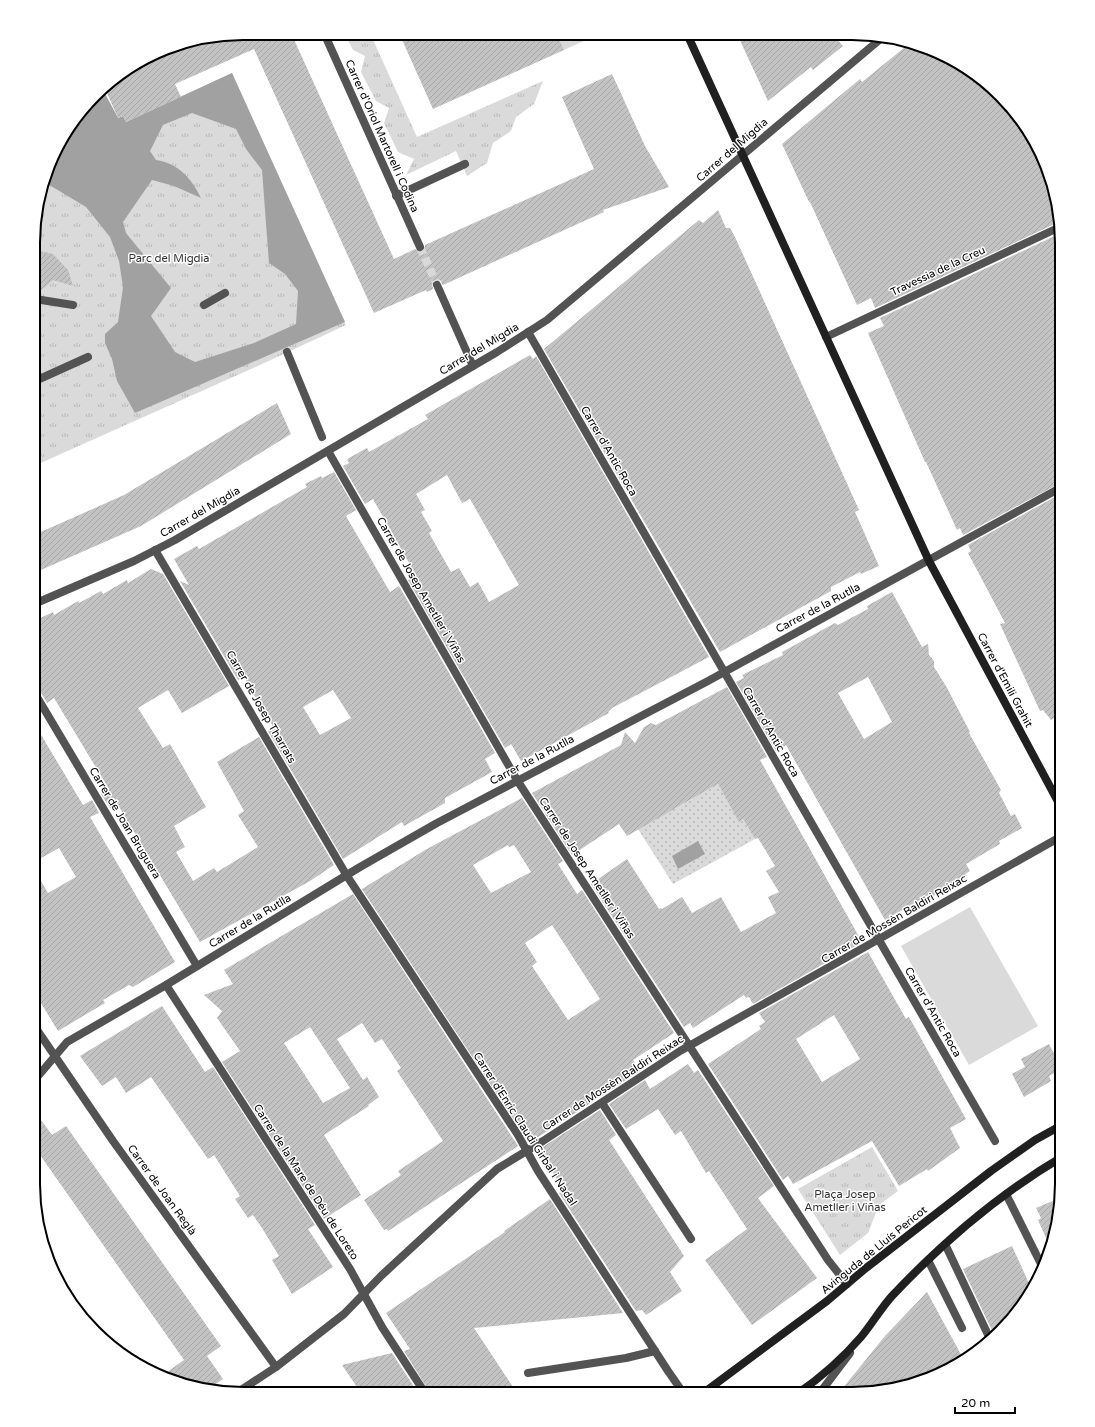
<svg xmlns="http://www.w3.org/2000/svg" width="1095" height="1427" viewBox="0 0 1095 1427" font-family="'Varela Round',sans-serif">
  <defs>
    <pattern id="grass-dots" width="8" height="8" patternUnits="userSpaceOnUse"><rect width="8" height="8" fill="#dadada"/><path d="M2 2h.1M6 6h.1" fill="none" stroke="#b9b9b9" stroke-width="1.8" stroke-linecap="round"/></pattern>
    <pattern id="park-tufts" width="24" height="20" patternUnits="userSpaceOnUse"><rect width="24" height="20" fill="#dadada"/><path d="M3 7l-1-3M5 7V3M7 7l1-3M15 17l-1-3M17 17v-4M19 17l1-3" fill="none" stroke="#b9b9b9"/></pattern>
    <pattern id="building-hatch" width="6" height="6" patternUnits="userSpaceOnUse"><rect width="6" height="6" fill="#c3c3c3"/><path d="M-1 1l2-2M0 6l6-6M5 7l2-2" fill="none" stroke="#a6a6a6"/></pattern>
  </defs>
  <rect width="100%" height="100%" fill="#fff"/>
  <!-- grass -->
  <polygon fill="url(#grass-dots)" points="683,766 699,795 718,784 739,821 743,819 755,839 673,884 638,829 696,797 680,768"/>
  <!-- park -->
  <g fill="url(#park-tufts)">
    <polygon points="344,33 370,33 417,137 543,81 534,104 516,117 511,131 493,143 487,163 467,176 456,151 406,175 414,159 398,152 384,123 389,108 376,101 361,72 365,56 353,50"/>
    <polygon points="557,34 597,34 597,35 564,50"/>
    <polygon points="232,73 346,325 260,365 34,466 35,215 61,138 102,88 118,118 126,122"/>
    <polygon points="872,1147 898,1191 879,1205 868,1233 840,1255 798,1189"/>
  </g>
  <!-- pitch -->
  <polygon fill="#dadada" points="970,907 1038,1026 969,1065 901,946"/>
  <!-- water -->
  <g fill="#a1a1a1" fill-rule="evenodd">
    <path d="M232,73l113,249 -210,91 -18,-32 -5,-22 -7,-16v-9l13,-12 5,-35 -4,-26 -9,-24 -24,-30 -40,-24 15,-45 41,-50 16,30 5,-2 3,6zM192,113l44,16 10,20 16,21 7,93 16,11 13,17 -2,33 -42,19 -59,19 -20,-10 -24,-36 20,-28 -45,-55 -3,-11 29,-42 22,6 27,12c-9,-19 -23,-35 -45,-38l-6,-9 13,-26z"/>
    <polygon points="698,841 705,854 678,869 672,856"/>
  </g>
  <!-- building -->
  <g fill="url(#building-hatch)" fill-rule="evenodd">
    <polygon points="243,33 291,33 394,259 415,249 422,252 425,250 425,245 594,169 562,97 612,74 645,146 669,187 603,210 604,212 443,285 440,280 435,280 432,284 433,289 427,292 426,290 374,313 254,49 175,84 181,97 126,122 123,116 118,118 107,93 106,84 175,44"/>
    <polygon points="399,33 557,34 564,50 433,109"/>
    <polygon points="737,34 833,35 843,46 813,70 811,67 768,101"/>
    <polygon points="910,43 932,49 980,76 1010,105 1040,150 1055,189 1059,222 875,308 871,298 857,305 810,202 809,202 782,144 860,79 862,82"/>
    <polygon points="718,210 726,228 730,228 735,237 859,510 855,512 879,566 861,574 860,572 831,587 831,591 720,652 544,349 699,220 703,223"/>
    <polygon points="1061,233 1062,482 963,535 960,528 957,530 926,462 925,462 868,333 884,326 880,318"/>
    <polygon points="35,250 53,254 68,270 73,286 53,280 37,294 35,294"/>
    <path d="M530,355l3,4 3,-3 173,301 -97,51 -4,4 1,1 -88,48 -10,-17 -6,4 -97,-168 8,-5 -43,-76 -8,5 -22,-38 6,-3 -2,-4 20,-11 2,4 59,-33 -3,-4zM447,475l15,28 8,-4 49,86 -30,17 -11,-20 -8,5 -11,-19 -8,4 -22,-39 3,-2 -11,-19 4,-2 -9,-16z"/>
    <polygon points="277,403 291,434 141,526 34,573 34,535 124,495"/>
    <path d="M334,472l22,38 -10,6 44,76 9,-6 96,167 -10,6 7,13 -47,26v5l-41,23 -2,-4 -59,37 -75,-128 6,-3 -23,-38 -7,-13 -6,3 -58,-99 9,4 -15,-26 23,-13 2,3 108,-62 -2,-3 16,-8 1,2zM333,690l18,28 -31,17 -17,-28z"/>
    <polygon points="1062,493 1062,713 1051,720 1043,710 1040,711 1000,624 1005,623 968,553 971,551 968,545"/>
    <polygon points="151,569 163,574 229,686 182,713 168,690 138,708 163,748 170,744 206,807 174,826 185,847 176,852 193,881 214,868 217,872 258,847 238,815 244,811 217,762 259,737 334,865 310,881 200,942 118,805 110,808 101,794 109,789 54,698 47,703 39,689 34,687 34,621 53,612 54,615 78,601 79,603 101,591 103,594 127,580 128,583"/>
    <path d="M892,592l30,55 6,-3 1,11 5,6v6l12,19 24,46 -1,1 32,57 -2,3 12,23 4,-2 7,14 -23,13 1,3 -34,20 4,7 -5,3 2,2 -37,22 -2,-1 -11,6 -1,-1 -31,18 -99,-175 -10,6 -40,-69 8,-4 -2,-3 41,-20 -1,-3 53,-29 3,2 30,-16 -1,-3zM868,677l24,45 -28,17 -26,-46z"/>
    <polygon points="727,687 767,757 760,760 862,942 753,1004 749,997 746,998 744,995 693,1028 690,1023 684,1027 591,884 627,859 659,909 661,908 662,909 682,897 692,913 721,897 741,932 776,913 768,897 779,892 766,871 775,866 758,838 755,839 743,819 739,822 718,784 627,836 619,824 572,855 532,793 621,745 625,732 635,743 644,727 651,723 656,725"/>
    <polygon points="34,723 83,805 92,800 99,813 90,817 175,962 133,987 129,985 103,1000 105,1003 58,1031 33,990 34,869 48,893 76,877 59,848 34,862"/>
    <path d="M522,798l41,63 -5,3 19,30 5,-4 92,143 -41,27 7,11 -108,70 -2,-3 -3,2 -165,-251 63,-39zM508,845l1,2 5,-2 17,27 -40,21 -18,-28zM552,925l48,74 -32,21 -36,-54 5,-4 -12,-19z"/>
    <path d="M353,894l165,252 -130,85 -1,-2 -3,1 -20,-30 37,-25 -3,-4 45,-30 -46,-70 4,-3 -19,-29 -7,4 -13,-20 -25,16 26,41 4,-3 12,20 -11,8 1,1 -45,29 37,60 -37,24 -102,-157 18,-11 -23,-33 5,-7 -18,-16 29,-11 -9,-14zM310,1027l40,61 -27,15 -39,-60z"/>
    <path d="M868,952l38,67 3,-2 57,102 -16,9 10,20 -32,23 -1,-2 -28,17 -27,-45 -79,43 -5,-8 -5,4 -75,-116 53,-35 -2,-3 6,-4 -6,-9zM834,1015l26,44 -38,23 -26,-43z"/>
    <polygon points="162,1006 205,1072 213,1067 315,1225 308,1229 333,1267 292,1294 272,1260 279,1256 262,1228 253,1215 248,1218 235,1199 240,1196 214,1155 208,1159 151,1077 126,1093 116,1077 102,1086 80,1056"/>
    <polygon points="1049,1044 1062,1069 1049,1076 1051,1081 1024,1097 1012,1074 1025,1067 1021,1059"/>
    <polygon points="688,1064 694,1073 698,1070 774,1186 758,1198 817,1278 752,1325 705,1260 747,1229 709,1171 706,1173 681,1131 675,1135 658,1109 626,1129 609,1104 645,1080 650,1089"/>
    <polygon points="33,1109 52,1135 66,1126 221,1346 207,1356 223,1379 207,1390 160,1377 184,1360 40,1155 33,1162"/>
    <polygon points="600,1110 616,1135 609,1140 684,1256 670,1272 682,1291 646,1315 642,1310 636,1311 559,1193 564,1190 538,1150"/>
    <polygon points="1062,1197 1062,1198 1051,1249 1038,1220 1041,1218 1036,1208"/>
    <polygon points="550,1199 623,1313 474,1328 517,1393 430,1393 404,1351 410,1349 386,1313 505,1232 504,1231"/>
    <polygon points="1012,1246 1032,1290 1027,1300 995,1337 963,1269"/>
    <polygon points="927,1292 964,1360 945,1372 906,1387 852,1394 838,1394 885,1336"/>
    <polygon points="392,1353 418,1393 361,1393 342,1365"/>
  </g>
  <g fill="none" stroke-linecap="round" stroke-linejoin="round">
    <!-- street-tunnel -->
    <polyline stroke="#d9d9d9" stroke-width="8" stroke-dasharray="8 4" stroke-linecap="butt" points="420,247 437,285"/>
    <!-- lane -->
    <g stroke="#535353" stroke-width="8">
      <polyline points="396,196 465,164"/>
      <polyline points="928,1260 962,1328"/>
      <polyline points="528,1373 626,1358 655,1351"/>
    </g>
    <!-- street -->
    <g stroke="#535353" stroke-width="8">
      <polyline points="324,33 420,247"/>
      <polyline points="437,285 473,366"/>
      <polyline points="35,299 73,305"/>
      <polyline points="204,305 225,293"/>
      <polyline points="528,332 995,1141"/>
      <polyline points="826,337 1060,227"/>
      <polyline points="287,352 322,437"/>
      <polyline points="35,381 88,357"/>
      <polyline points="328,451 517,780 828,1260 847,1284"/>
      <polyline points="155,550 347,876 518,1135 538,1171 668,1371 684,1394"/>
      <polyline points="34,604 134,561 175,540 497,352 547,320 884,36"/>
      <polyline points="34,692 197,966"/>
      <polyline points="166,985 350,1269 382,1327 425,1393"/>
      <polyline points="33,1024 113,1141 276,1367"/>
      <polyline points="33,1082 67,1042 166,985 360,867 437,823 708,681 1062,487"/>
      <polyline points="602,1103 691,1239"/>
      <polyline points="1006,1194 1043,1268"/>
      <polyline points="945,1244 991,1341"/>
      <polyline points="238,1392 276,1367 344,1314 382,1275 497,1169 543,1141 680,1051 1062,836"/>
      <polyline points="819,1394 850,1353"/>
    </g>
    <!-- secondary -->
    <g stroke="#202020" stroke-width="8">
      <polyline points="687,34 929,561 1062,809"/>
      <polyline points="702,1394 827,1301 866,1268 991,1171 1035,1140 1062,1125"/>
      <path d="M797,1394c23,-16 46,-36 64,-57 11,-13 20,-29 31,-41 50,-53 107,-102 170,-139"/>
    </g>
  </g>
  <g text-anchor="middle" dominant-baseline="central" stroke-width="3" stroke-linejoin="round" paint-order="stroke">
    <!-- street labels -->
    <g font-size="11" fill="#000" stroke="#fff">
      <text transform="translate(382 136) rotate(66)">Carrer d'Oriol Martorell i Codina</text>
      <text transform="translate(732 150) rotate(-41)">Carrer del Migdia</text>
      <text transform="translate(938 271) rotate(-25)">Travessia de la Creu</text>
      <text transform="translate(479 349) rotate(-31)">Carrer del Migdia</text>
      <text transform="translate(609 451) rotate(60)">Carrer d'Antic Roca</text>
      <text transform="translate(200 512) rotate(-30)">Carrer del Migdia</text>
      <text transform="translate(421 590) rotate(60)">Carrer de Josep Ametller i Viñas</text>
      <text transform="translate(818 608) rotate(-28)">Carrer de la Rutlla</text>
      <text transform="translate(1005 680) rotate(62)">Carrer d'Emili Grahit</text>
      <text transform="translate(261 707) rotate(60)">Carrer de Josep Tharrats</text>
      <text transform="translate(771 732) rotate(60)">Carrer d'Antic Roca</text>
      <text transform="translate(532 760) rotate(-28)">Carrer de la Rutlla</text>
      <text transform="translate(125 823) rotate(59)">Carrer de Joan Bruguera</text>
      <text transform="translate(587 868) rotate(57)">Carrer de Josep Ametller i Viñas</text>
      <text transform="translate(894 919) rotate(-30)">Carrer de Mossèn Baldiri Reixac</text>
      <text transform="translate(250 921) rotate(-31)">Carrer de la Rutlla</text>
      <text transform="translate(933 1012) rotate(60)">Carrer d'Antic Roca</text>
      <text transform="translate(613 1083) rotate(-33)">Carrer de Mossèn Baldiri Reixac</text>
      <text transform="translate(525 1129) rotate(57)">Carrer d'Enric Claudi Girbal i Nadal</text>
      <text transform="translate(306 1182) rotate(57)">Carrer de la Mare de Déu de Loreto</text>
      <text transform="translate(162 1190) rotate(54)">Carrer de Joan Reglà</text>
      <text transform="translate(874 1250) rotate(-39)">Avinguda de Lluís Pericot</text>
    </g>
    <!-- park labels -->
    <g font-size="11" fill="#313131" stroke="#fff">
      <text x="169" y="258">Parc del Migdia</text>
      <text x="845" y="1194">Plaça Josep<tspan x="845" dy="13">Ametller i Viñas</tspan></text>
    </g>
  </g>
  <!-- crop -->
  <path d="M0 0H1095V1427H0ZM243 40H852A203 203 0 0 1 1055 243V1184A203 203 0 0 1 852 1387H243A203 203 0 0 1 40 1184V243A203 203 0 0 1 243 40Z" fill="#fff" fill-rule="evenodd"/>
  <path fill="none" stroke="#000" stroke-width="2" d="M243 40H852A203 203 0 0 1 1055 243V1184A203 203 0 0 1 852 1387H243A203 203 0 0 1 40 1184V243A203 203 0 0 1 243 40Z"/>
  <!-- scale -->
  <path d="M955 1407v6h60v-6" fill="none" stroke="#000000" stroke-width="2"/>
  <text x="961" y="1407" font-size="12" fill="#000000" stroke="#ffffff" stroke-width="3" paint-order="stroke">20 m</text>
</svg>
